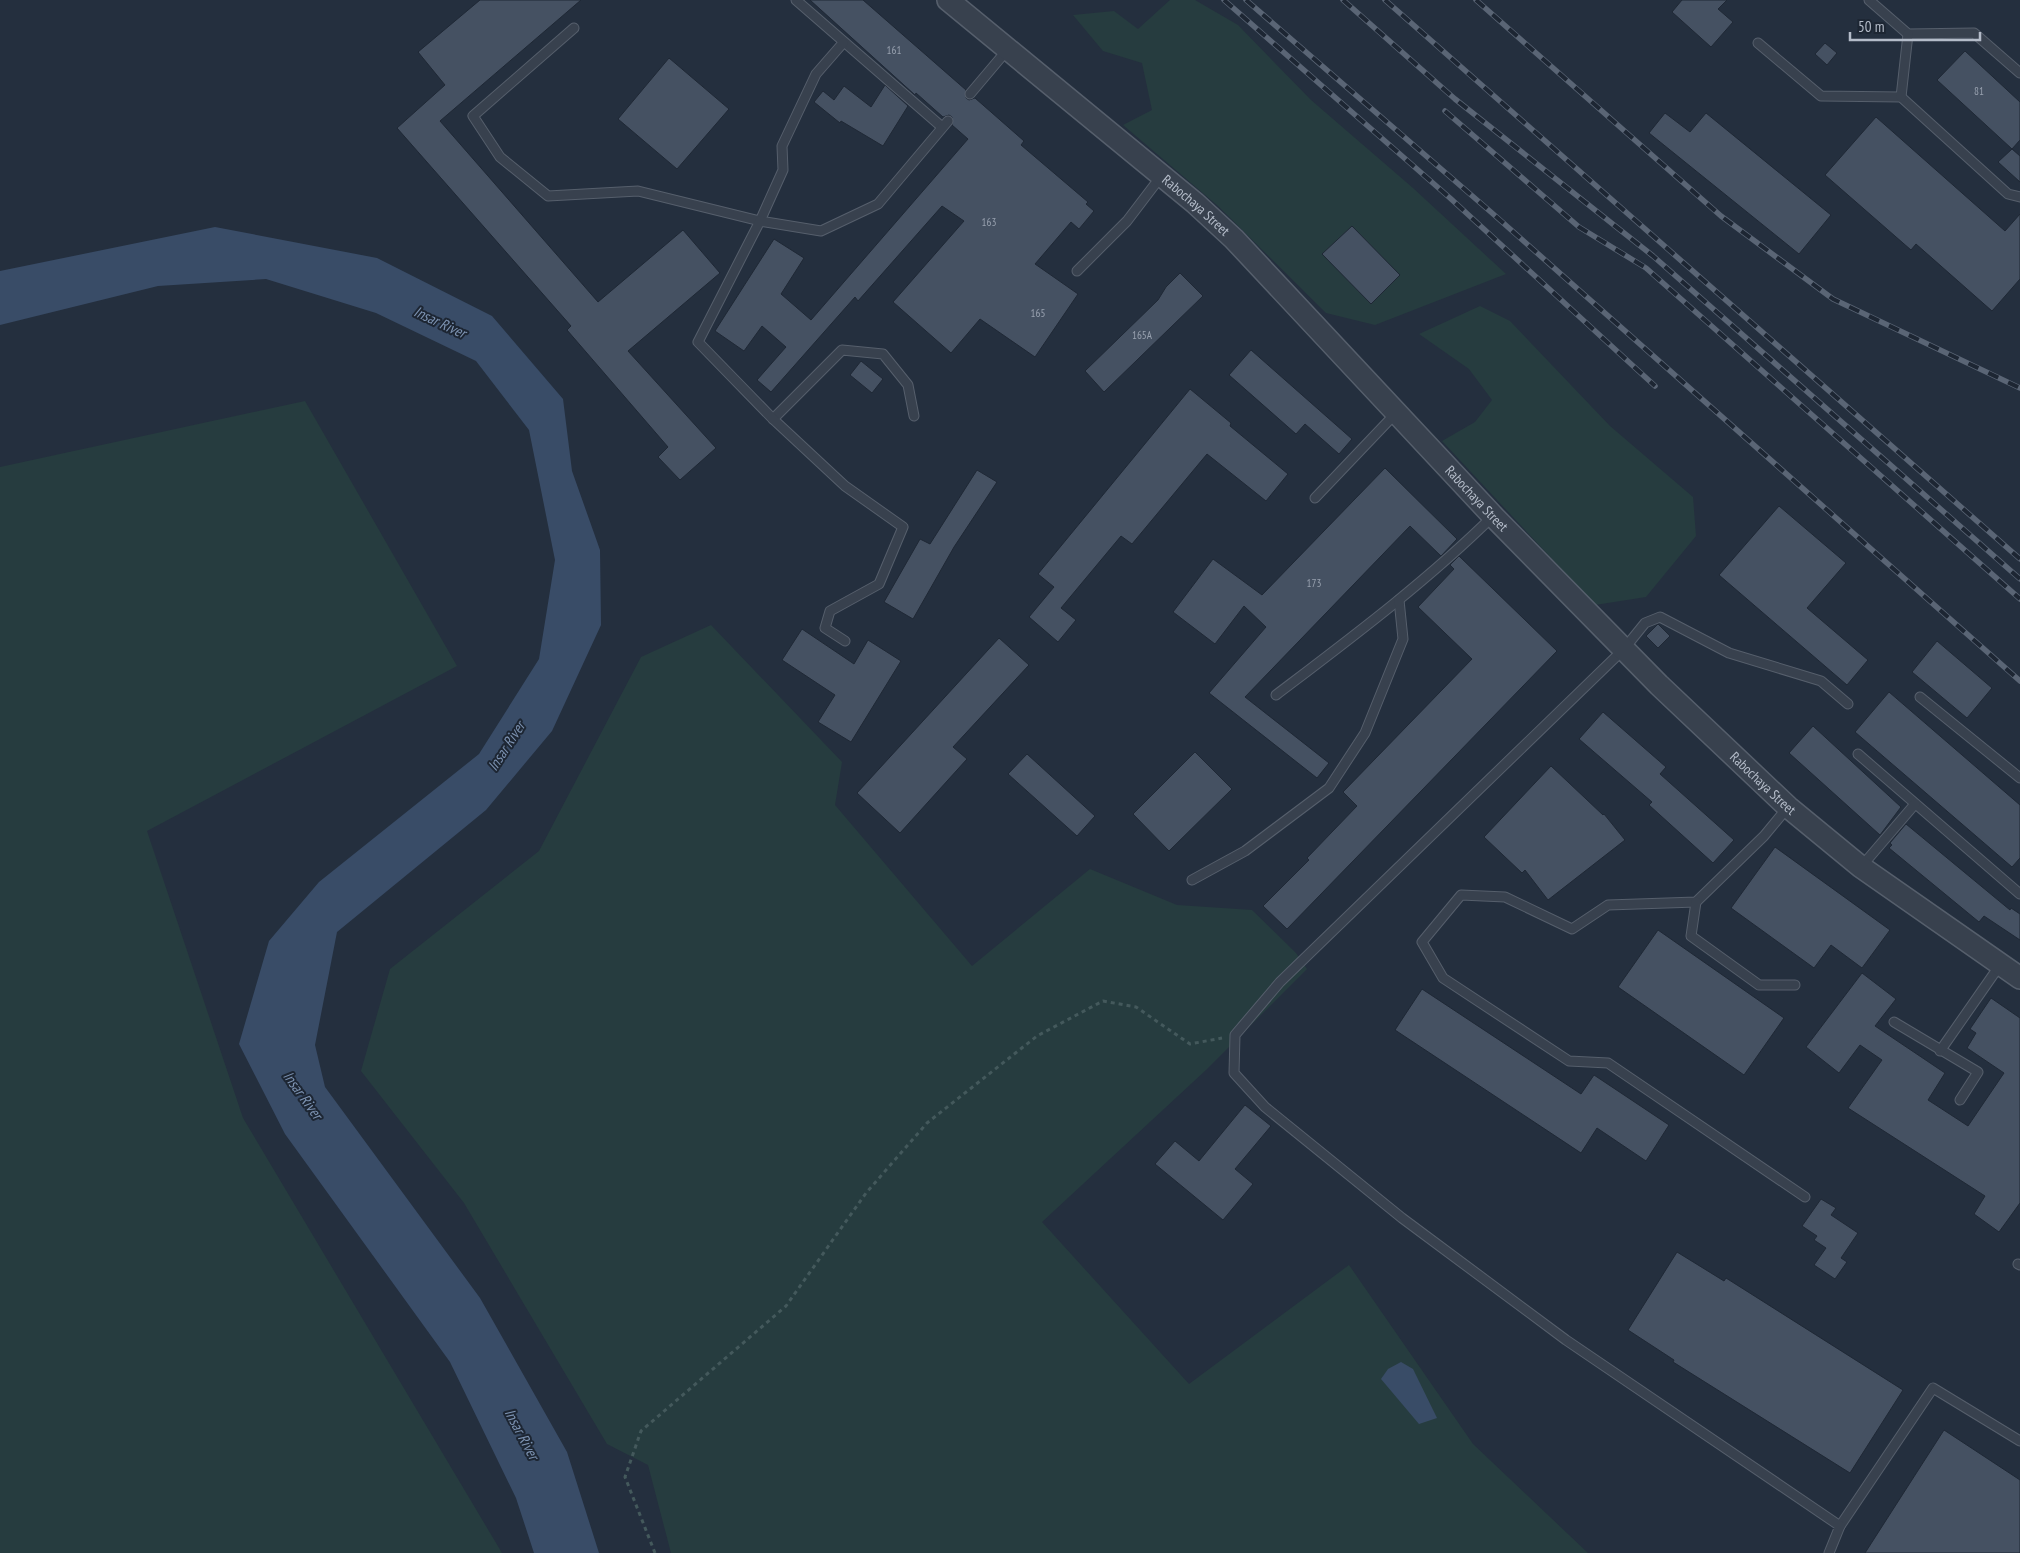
<svg xmlns="http://www.w3.org/2000/svg" width="2020" height="1553" viewBox="0 0 2020 1553" font-family="'PT Sans Narrow',sans-serif">
  <rect width="100%" height="100%" fill="#242f3e"/>
  <!-- green -->
  <g fill="#263c3f">
    <polygon points="1170,0 1195,0 1238,25 1311,100 1413,188 1506,274 1375,325 1326,313 1218,206 1123,125 1152,110 1142,63 1103,51 1073,15 1114,11 1138,29"/>
    <polygon points="1480,306 1510,321 1610,426 1693,497 1696,536 1646,597 1595,605 1442,441 1475,422 1492,400 1469,369 1419,334"/>
    <polygon points="305,401 457,666 147,831 243,1118 502,1553 0,1553 0,467"/>
    <polygon points="711,625 842,762 835,805 972,966 1090,869 1177,905 1252,910 1296,953 1307,969 1206,1070 1042,1222 1189,1384 1349,1265 1473,1444 1588,1553 671,1553 648,1465 607,1444 464,1203 361,1071 390,969 539,851 641,657"/>
  </g>
  <!-- water -->
  <g fill="#394c67">
    <polygon points="215,227 377,258 492,316 563,399 572,471 600,550 601,625 552,731 486,810 337,932 315,1045 325,1087 480,1298 567,1452 599,1553 534,1553 516,1498 450,1362 285,1134 239,1044 269,941 319,882 479,754 539,659 555,560 529,430 476,361 376,313 266,279 158,286 0,325 0,271"/>
    <polygon points="1401,1362 1413,1369 1437,1418 1419,1424 1381,1379 1388,1369"/>
  </g>
  <!-- building -->
  <g fill="#455162" stroke="#1f2835">
    <polygon points="480,0 581,0 440,121 598,302 683,230 720,273 628,351 716,448 680,480 658,457 668,447 567,330 571,326 397,128 445,85 418,52"/>
    <polygon points="810,0 863,0 966,90 966,98 969,100 975,98 1024,141 1021,145 1088,202 1086,204 1094,211 1079,229 1071,222 1035,264 1078,294 1035,357 980,319 951,353 893,302 964,221 942,206 858,301 855,297 771,392 757,380 786,347 762,326 744,351 715,331 774,239 804,258 781,294 811,320 968,139 952,125 952,117 949,115 943,117 916,93 915,95"/>
    <polygon points="1682,0 1727,0 1718,9 1733,22 1711,47 1672,12"/>
    <polygon points="1825,43 1837,53 1827,65 1815,54"/>
    <polygon points="1965,51 2020,102 2020,140 2012,149 1937,80"/>
    <polygon points="669,58 729,109 677,169 618,119"/>
    <polygon points="885,85 908,106 883,146 841,121 840,123 814,102 823,91 834,100 844,86 871,107"/>
    <polygon points="1665,113 1690,132 1706,113 1831,215 1799,254 1649,133"/>
    <polygon points="1876,117 2005,231 2020,214 2020,279 1992,311 1916,244 1911,250 1825,175"/>
    <polygon points="2012,149 2020,156 2020,182 1998,162"/>
    <polygon points="1352,226 1400,275 1371,304 1322,254"/>
    <polygon points="1180,273 1203,296 1104,392 1085,371 1158,300 1166,287"/>
    <polygon points="1251,350 1352,439 1339,454 1305,424 1296,434 1229,375"/>
    <polygon points="861,361 883,379 872,393 850,375"/>
    <polygon points="1190,389 1231,423 1230,426 1288,474 1266,501 1207,454 1132,544 1121,536 1061,608 1076,620 1058,642 1029,617 1054,587 1038,574"/>
    <polygon points="1385,468 1457,539 1441,556 1410,526 1245,697 1329,763 1317,778 1209,693 1266,627 1244,606 1215,644 1173,612 1213,559 1262,595"/>
    <polygon points="977,470 997,482 954,547 913,619 884,602 920,539 930,544"/>
    <polygon points="1779,506 1846,563 1807,608 1868,660 1847,685 1719,575"/>
    <polygon points="1459,556 1557,651 1287,929 1263,906 1309,860 1307,858 1357,806 1343,792 1472,659 1418,607 1454,569 1450,565"/>
    <polygon points="1658,624 1670,636 1658,648 1646,636"/>
    <polygon points="802,629 854,664 868,640 901,661 851,742 818,722 835,695 782,660"/>
    <polygon points="999,638 1029,665 953,747 967,759 900,833 857,793"/>
    <polygon points="1937,641 1992,688 1967,718 1912,672"/>
    <polygon points="1889,692 2020,805 2020,858 2012,867 1855,732"/>
    <polygon points="1603,712 1666,767 1660,774 1734,840 1713,863 1649,805 1652,802 1579,739"/>
    <polygon points="1813,726 1901,807 1880,835 1789,753"/>
    <polygon points="1195,752 1232,789 1169,851 1133,814"/>
    <polygon points="1027,754 1095,816 1077,836 1008,774"/>
    <polygon points="1551,766 1603,815 1604,814 1625,840 1548,900 1525,870 1522,873 1484,837"/>
    <polygon points="1906,824 2010,910 2011,908 2020,914 2020,940 1984,916 1979,922 1889,848 1892,845 1890,843"/>
    <polygon points="1775,847 1890,930 1862,968 1831,945 1814,968 1731,908"/>
    <polygon points="1658,930 1784,1018 1744,1075 1618,987"/>
    <polygon points="1862,973 1896,999 1875,1026 1945,1073 1928,1100 1968,1126 2004,1073 1967,1048 1976,1033 1970,1029 1991,998 2020,1018 2020,1203 1999,1232 1974,1214 1985,1196 1848,1108 1882,1060 1860,1045 1839,1073 1806,1047"/>
    <polygon points="1422,989 1581,1094 1594,1075 1669,1125 1646,1161 1597,1128 1581,1153 1395,1030"/>
    <polygon points="1245,1105 1271,1126 1235,1169 1253,1184 1223,1220 1155,1164 1175,1141 1199,1161"/>
    <polygon points="1821,1199 1836,1208 1831,1215 1858,1233 1841,1258 1847,1262 1835,1279 1814,1265 1826,1248 1814,1240 1817,1236 1802,1226"/>
    <polygon points="1677,1252 1724,1281 1726,1278 1903,1390 1850,1473 1673,1362 1674,1360 1628,1330"/>
    <polygon points="1944,1430 2020,1480 2020,1553 1865,1553"/>
  </g>
  <g fill="none" stroke-linecap="round" stroke-linejoin="round">
    <defs>
      <g id="service">
        <polyline points="796,0 942,127"/>
        <polyline points="1869,0 1908,34 1974,33 2020,73"/>
        <polyline points="574,28 473,116 500,157 548,196 638,191 760,221 783,170 782,146 816,74 843,43"/>
        <polyline points="1758,43 1821,96 1901,97 2008,194 2020,197"/>
        <polyline points="970,94 1008,49"/>
        <polyline points="1901,97 1908,34"/>
        <polyline points="1077,271 1127,221 1162,175"/>
        <polyline points="773,419 842,350 883,354 908,385 914,416"/>
        <polyline points="1315,498 1396,413"/>
        <polyline points="845,641 825,628 830,611 879,584 903,527 845,486 773,419 698,342 760,221 821,231 878,204 948,121"/>
        <path d="M1276,695c75,-57 150,-113 217,-179"/>
        <polyline points="1920,697 2020,778"/>
        <polyline points="1858,754 2020,894"/>
        <polyline points="1788,807 1764,836 1696,902 1608,905 1572,929 1505,897 1461,895 1422,942 1443,978 1569,1061 1608,1063 1805,1197"/>
        <polyline points="1861,867 1915,804"/>
        <polyline points="1192,880 1245,851 1329,788 1365,733 1403,639 1399,600"/>
        <polyline points="1696,902 1691,936 1759,985 1795,985"/>
        <polyline points="1894,1022 1978,1072 1960,1100"/>
        <polyline points="1940,1051 2000,965"/>
        <polyline points="2018,1264 2020,1265"/>
        <polyline points="1840,1526 1933,1388 2020,1441"/>
        <polyline points="1829,1553 1840,1526 1566,1340 1402,1218 1265,1107 1234,1073 1235,1035 1280,982 1624,649 1645,623 1660,617 1729,653 1821,681 1848,704"/>
      </g>
      <g id="tertiary">
        <path id="s1" d="M948,0l247,203 39,36 259,277 166,169 129,122 73,60 159,111"/>
      </g>
    </defs>
    <!-- service casing -->
    <use href="#service" stroke="#565f6c" stroke-width="11"/>
    <!-- tertiary casing -->
    <use href="#tertiary" stroke="#565f6c" stroke-width="24"/>
    <!-- path -->
    <polyline stroke="#44595c" stroke-width="3" stroke-dasharray="4 4" stroke-linecap="butt" points="655,1553 625,1477 641,1431 786,1306 866,1193 927,1123 1037,1036 1103,1001 1136,1007 1190,1044 1222,1038"/>
    <!-- service -->
    <use href="#service" stroke="#38414e" stroke-width="9"/>
    <!-- tertiary -->
    <use href="#tertiary" stroke="#38414e" stroke-width="21"/>
    <defs>
      <g id="rail">
        <polyline points="1224,0 1450,198 1655,386"/>
        <polyline points="1246,0 1492,213 2020,681"/>
        <polyline points="1343,0 1455,99 1653,256 2020,579"/>
        <polyline points="1385,0 2020,559"/>
        <polyline points="1476,0 1721,216 1833,299 2020,388"/>
        <polyline points="1445,111 1579,227 1646,268 2020,599"/>
      </g>
    </defs>
    <!-- rail casing -->
    <use href="#rail" stroke="#5a6575" stroke-width="5.5"/>
    <!-- rail -->
    <use href="#rail" stroke="#1d2633" stroke-width="4" stroke-dasharray="11" stroke-linecap="butt"/>
  </g>
  <g text-anchor="middle" dominant-baseline="central" stroke-width="4" stroke-linejoin="round" paint-order="stroke">
    <!-- number labels -->
    <g font-size="11" fill="#98a1af">
      <text x="894" y="50">161</text>
      <text x="1979" y="91">81</text>
      <text x="989" y="222">163</text>
      <text x="1038" y="313">165</text>
      <text x="1142" y="335">165А</text>
      <text x="1314" y="583">173</text>
    </g>
    <!-- street labels -->
    <g font-size="14" fill="#b4bcc9" stroke="#1d2633">
      <text stroke="none"><textPath href="#s1" startOffset="322">Rabochaya Street</textPath></text>
      <text stroke="none"><textPath href="#s1" startOffset="728">Rabochaya Street</textPath></text>
      <text stroke="none"><textPath href="#s1" startOffset="1132">Rabochaya Street</textPath></text>
    </g>
    <!-- water labels -->
    <g font-size="15" font-style="italic" fill="#7c92b1" stroke="#1d2633">
      <text transform="translate(440 322) rotate(25)">Insar River</text>
      <text transform="translate(506 746) rotate(-57)">Insar River</text>
      <text transform="translate(303 1095) rotate(54)">Insar River</text>
      <text transform="translate(522 1434) rotate(62)">Insar River</text>
    </g>
  </g>
  <!-- scale -->
  <path d="M1850 32v8h130v-8" fill="none" stroke="#b4bcc9" stroke-width="2.5"/>
  <text x="1858" y="32" font-size="15" fill="#b4bcc9" stroke="#1d2633" stroke-width="4" paint-order="stroke">50 m</text>
</svg>
